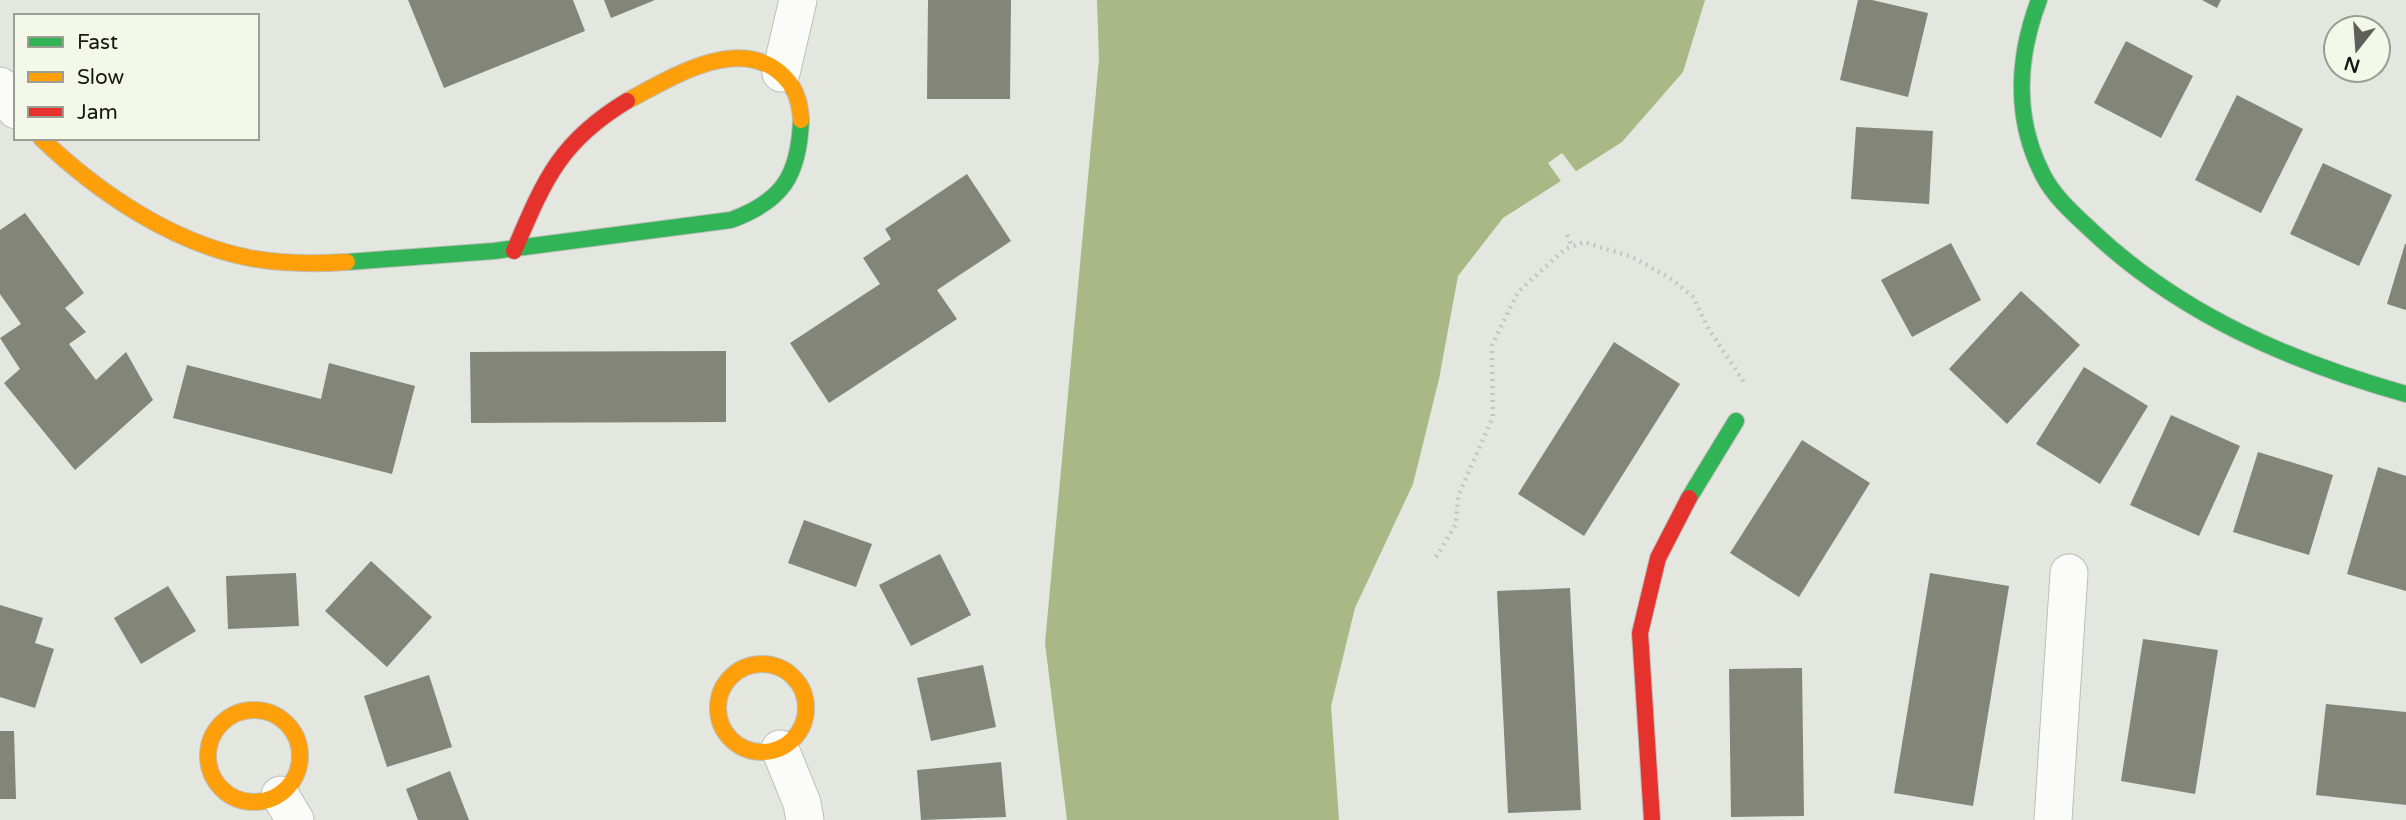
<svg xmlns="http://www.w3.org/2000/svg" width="2406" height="820" viewBox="0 0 2406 820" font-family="'Varela Round',sans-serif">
  <rect width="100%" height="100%" fill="#e4e6e0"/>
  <!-- water -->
  <polygon fill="#a9b884" points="1097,0 1705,0 1683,72 1622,142 1503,218 1458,276 1439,379 1413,484 1355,608 1331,706 1339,820 1067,820 1045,643 1099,59"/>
  <!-- pier -->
  <polygon fill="#e4e6e0" points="1562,153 1578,174 1563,184 1548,163"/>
  <!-- building -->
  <g fill="#828578">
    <polygon points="408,0 573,0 585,31 444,88"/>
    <polygon points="604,0 655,0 611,18"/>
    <polygon points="928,0 1011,0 1010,99 927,99"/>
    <polygon points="1858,0 1872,0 1928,13 1908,97 1840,80"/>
    <polygon points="2202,0 2221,0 2217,8"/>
    <polygon points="2126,41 2193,76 2161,138 2094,103"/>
    <polygon points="2237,95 2303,129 2261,213 2195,180"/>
    <polygon points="1856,127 1933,131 1929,204 1851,199"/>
    <polygon points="2323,163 2392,195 2359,266 2290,234"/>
    <polygon points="967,174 1011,241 937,290 957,319 829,403 790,343 880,284 863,258 891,239 885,229"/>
    <polygon points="25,213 84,293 65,308 86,332 69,344 96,380 126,352 153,400 75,470 4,383 20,369 0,338 21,324 0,294 0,230"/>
    <polygon points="1951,243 1981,300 1912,337 1881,280"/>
    <polygon points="2405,244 2406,244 2406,310 2387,304"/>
    <polygon points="2021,291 2080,345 2007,424 1949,369"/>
    <polygon points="1614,342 1680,384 1584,536 1518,494"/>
    <polygon points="726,351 726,422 471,423 470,352"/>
    <polygon points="329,363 415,386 392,474 173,418 187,365 321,399"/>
    <polygon points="2084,367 2148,406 2100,484 2036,444"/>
    <polygon points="2171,415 2240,446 2199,536 2130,505"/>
    <polygon points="1802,440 1870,483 1799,597 1730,553"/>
    <polygon points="2258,452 2333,475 2309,555 2233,532"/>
    <polygon points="2378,467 2406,476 2406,591 2347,574"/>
    <polygon points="804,520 872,544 856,587 788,563"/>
    <polygon points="940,554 971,615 911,646 879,585"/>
    <polygon points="371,561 432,617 387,667 325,611"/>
    <polygon points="296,573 299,626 228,629 226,576"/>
    <polygon points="1930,573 2009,586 1973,806 1894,793"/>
    <polygon points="168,586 196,631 141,664 114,618"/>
    <polygon points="1570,588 1581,810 1508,813 1497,591"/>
    <polygon points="0,605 43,618 35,643 54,649 35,708 0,697"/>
    <polygon points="2143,639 2218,650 2195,794 2121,781"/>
    <polygon points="983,665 996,727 931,741 917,678"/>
    <polygon points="1802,668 1804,816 1731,817 1729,669"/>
    <polygon points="429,675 452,747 387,767 364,696"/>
    <polygon points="2326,704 2406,712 2406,805 2316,795"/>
    <polygon points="0,731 14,731 16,799 0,799"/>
    <polygon points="1001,762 1006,817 921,820 917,770"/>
    <polygon points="450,771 469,820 418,820 406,789"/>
  </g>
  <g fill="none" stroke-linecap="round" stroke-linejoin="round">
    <defs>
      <g id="street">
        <polyline points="781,73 798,0"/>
        <polyline points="0,86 16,110"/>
        <polyline points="780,749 802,803 805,820"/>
        <polyline points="280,795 295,820"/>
        <polyline points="2053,820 2069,573"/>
      </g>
      <g id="fast">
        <path d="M2039,0c-22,58 -25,119 4,175 11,22 32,40 49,56 88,83 199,131 314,163"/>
        <path d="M347,262l147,-11 237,-31c52,-19 68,-45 70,-100"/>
        <polyline points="1689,498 1736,421"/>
      </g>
      <g id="slow">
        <path d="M627,101c42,-22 108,-65 152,-29 16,13 21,29 22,48"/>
        <path d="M41,138c56,54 131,105 209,120 31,6 65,6 97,4"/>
        <circle cx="762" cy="708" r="44"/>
        <circle cx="254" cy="756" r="46"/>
      </g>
      <g id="jam">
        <path d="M514,251c30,-70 45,-109 113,-150"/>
        <polyline points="1652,820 1640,633 1658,558 1689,498"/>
      </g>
    </defs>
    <!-- street casing -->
    <use href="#street" stroke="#bdbeba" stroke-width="39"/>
    <!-- fast casing -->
    <use href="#fast" stroke="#bdbeba" stroke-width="18"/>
    <!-- slow casing -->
    <use href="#slow" stroke="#bdbeba" stroke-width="18"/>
    <!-- jam casing -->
    <use href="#jam" stroke="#bdbeba" stroke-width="18"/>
    <!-- path -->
    <g stroke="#c4c5c3" stroke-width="4.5" stroke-dasharray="2 5" stroke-linecap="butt">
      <polyline points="1567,235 1572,246"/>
      <polyline points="1436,557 1456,524 1458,496 1493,417 1492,345 1518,292 1565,249 1584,242 1632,257 1670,278 1693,297 1708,328 1746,385"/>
    </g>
    <!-- street -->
    <use href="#street" stroke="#fbfbfa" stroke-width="37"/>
    <!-- fast -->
    <use href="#fast" stroke="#30b455" stroke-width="16"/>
    <!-- slow -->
    <use href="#slow" stroke="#ff9f0a" stroke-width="16"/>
    <!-- jam -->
    <use href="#jam" stroke="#e5322d" stroke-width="16"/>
  </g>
  <!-- legend -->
  <rect x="14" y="14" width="245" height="126" fill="#f3f8e9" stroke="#9b9e93" stroke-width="2"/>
  <rect x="28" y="37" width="35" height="10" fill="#30b455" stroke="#9b9e93" stroke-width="2"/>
  <text x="77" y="49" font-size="21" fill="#171813">Fast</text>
  <rect x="28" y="72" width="35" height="10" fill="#ff9f0a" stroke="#9b9e93" stroke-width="2"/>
  <text x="77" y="84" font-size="21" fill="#171813">Slow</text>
  <rect x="28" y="107" width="35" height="10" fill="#e5322d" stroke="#9b9e93" stroke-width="2"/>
  <text x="77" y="119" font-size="21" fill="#171813">Jam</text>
  <!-- north arrow -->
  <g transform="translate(2357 49) rotate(197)"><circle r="33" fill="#f3f8e9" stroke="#9b9e93" stroke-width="2"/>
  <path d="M0-5L12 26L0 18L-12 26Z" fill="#5f605b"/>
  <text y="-10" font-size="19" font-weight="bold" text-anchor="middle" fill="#171813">N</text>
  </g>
</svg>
